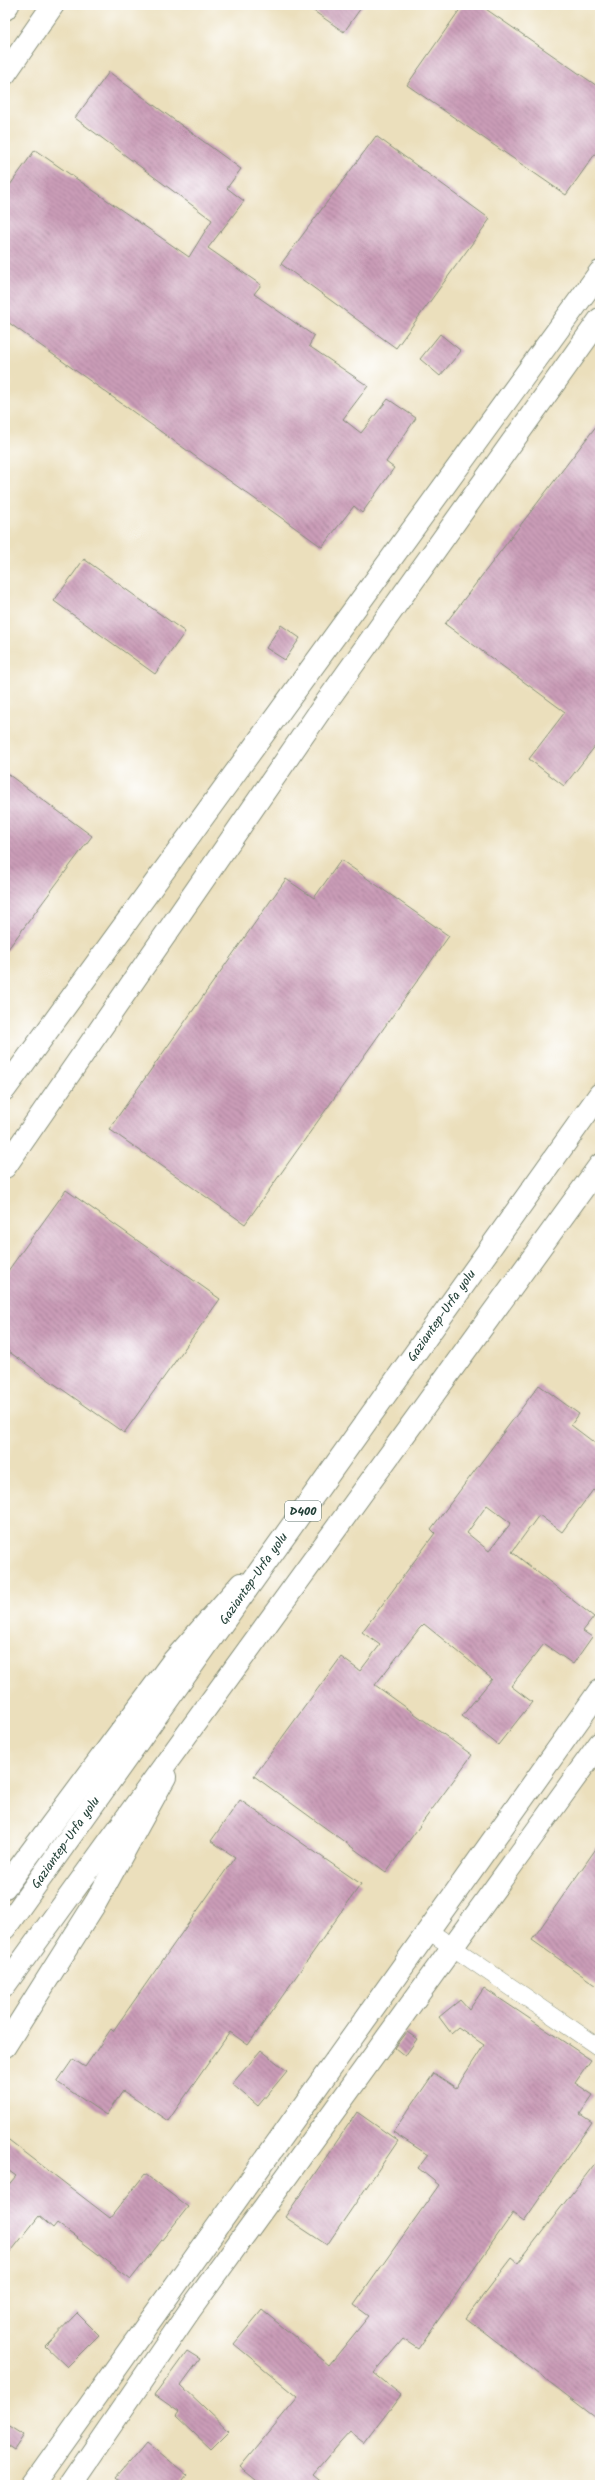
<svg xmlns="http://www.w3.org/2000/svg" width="605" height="2490" viewBox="0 0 605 2490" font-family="Kalam,sans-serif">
  <defs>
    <pattern id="building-back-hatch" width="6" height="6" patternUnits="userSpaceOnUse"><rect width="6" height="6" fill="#ca9cb7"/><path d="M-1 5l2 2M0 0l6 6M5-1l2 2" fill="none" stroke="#a38096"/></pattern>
  </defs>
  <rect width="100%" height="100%" fill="#fff"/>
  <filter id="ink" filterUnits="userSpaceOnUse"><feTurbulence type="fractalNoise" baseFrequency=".025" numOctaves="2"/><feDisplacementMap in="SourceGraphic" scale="8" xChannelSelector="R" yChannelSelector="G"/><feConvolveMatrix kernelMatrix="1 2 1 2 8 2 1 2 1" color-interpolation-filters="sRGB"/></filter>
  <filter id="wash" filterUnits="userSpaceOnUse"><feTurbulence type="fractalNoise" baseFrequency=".012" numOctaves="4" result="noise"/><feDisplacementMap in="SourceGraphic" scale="16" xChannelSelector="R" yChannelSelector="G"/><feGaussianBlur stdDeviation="0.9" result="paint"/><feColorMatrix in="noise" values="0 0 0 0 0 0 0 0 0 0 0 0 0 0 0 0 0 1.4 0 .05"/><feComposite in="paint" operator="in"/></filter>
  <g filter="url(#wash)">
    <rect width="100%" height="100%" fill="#ebdfbc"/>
    <g id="blocks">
      <!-- building -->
      <g fill="url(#building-back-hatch)" fill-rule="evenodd">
        <polygon points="305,5 363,5 344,32"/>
        <polygon points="463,5 480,5 600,88 600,147 566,195 407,85"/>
        <polygon points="109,72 241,169 227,188 244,201 208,248 261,285 254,294 314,336 309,346 368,386 343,419 361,433 388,399 416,418 386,462 394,468 362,513 354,506 322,547 5,320 5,192 35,150 189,257 212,220 75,118"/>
        <polygon points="376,136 490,219 396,348 281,264"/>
        <polygon points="440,334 461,351 440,376 420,359"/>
        <polygon points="600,421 600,740 564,786 529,759 565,712 445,624"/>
        <polygon points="84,559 185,632 155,674 54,601"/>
        <polygon points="281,625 300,638 285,660 266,648"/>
        <polygon points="5,772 92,836 5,953"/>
        <polygon points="341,860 449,936 245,1224 109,1129 286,879 314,898"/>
        <polygon points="66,1190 220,1299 124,1433 5,1349 5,1275"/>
        <path d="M539,1385l40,29 -8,11 29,22v48l-7,-5 -31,42 -23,-17 -27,37 82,65 -11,14 9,6 -19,27 -29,-20 -33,42 21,16 -34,43 -36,-29 30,-37 -68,-55 -5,5 -44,56 97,70 -86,117 -132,-96 87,-119 19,14 20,-26 -18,-13 73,-99 -4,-4zM487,1505l24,18 -22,28 -22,-18z"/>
        <polygon points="240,1800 361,1884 248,2045 230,2032 168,2121 123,2091 106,2115 57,2082 73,2059 85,2067 111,2029 113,2031 235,1857 211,1841"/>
        <polygon points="600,1843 600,1988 532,1940"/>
        <polygon points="484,1988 591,2060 575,2083 593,2095 580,2114 592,2122 524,2221 513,2213 418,2349 403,2339 374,2373 401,2395 364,2443 350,2432 340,2443 313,2475 325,2485 262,2485 240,2467 298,2397 234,2344 262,2310 329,2365 369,2316 354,2305 439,2185 418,2168 428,2155 393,2132 434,2073 456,2088 484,2045 458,2027 451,2033 439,2017 460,2000 469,2010"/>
        <polygon points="407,2032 417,2039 405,2056 395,2048"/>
        <polygon points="261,2050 287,2071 258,2106 232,2084"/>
        <polygon points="357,2112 398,2141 327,2245 285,2217"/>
        <polygon points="5,2137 110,2218 145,2174 188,2207 131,2279 57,2223 53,2228 39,2216 5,2259 5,2189 16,2176 5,2168"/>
        <polygon points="600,2157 600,2421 466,2318 512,2258 518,2263"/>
        <polygon points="77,2313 99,2335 67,2367 45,2346"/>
        <polygon points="187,2351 200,2359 181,2385 229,2431 211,2449 176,2416 179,2412 155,2395"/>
        <polygon points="5,2423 24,2435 14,2450 5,2444"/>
        <polygon points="147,2442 187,2475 179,2485 124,2485 116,2478"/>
      </g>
    </g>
  </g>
  <g filter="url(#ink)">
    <use href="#blocks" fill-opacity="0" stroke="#858e78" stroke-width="1"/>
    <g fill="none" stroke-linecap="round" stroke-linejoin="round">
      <defs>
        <polyline id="minor" points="429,1931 600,2048"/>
        <g id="tertiary">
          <polyline points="5,9 8,5"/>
          <polyline points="5,74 53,5"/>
          <polyline points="5,1089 600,272"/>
          <polyline points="5,1167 320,711 600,319"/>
          <polyline points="5,1887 173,1661 241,1584"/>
          <polyline points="5,2046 96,1902 165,1777"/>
          <polyline points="33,2485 600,1690"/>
          <polyline points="70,2485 190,2310 600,1743"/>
        </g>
        <g id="trunk">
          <polyline points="5,1928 600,1094"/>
          <polyline points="5,1985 600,1165"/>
        </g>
      </defs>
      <!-- minor casing -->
      <use href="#minor" stroke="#858e78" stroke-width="18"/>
      <!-- tertiary casing -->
      <use href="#tertiary" stroke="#858e78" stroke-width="24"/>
      <!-- trunk casing -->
      <use href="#trunk" stroke="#858e78" stroke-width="24"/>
      <!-- minor -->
      <use href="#minor" stroke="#fff" stroke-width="17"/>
      <!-- tertiary -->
      <use href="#tertiary" stroke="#fff" stroke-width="22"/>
      <!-- trunk -->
      <use href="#trunk" stroke="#fff" stroke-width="22"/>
    </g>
  </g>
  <g text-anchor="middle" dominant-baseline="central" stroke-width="4" stroke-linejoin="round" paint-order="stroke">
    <!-- shield labels -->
    <rect fill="#fff" stroke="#627771" stroke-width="1" x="285" y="1501" width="36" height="20" rx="3"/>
    <g font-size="12" font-weight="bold" fill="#1f3d34">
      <text x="303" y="1511">D400</text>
    </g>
    <!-- street labels -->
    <g font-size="13" fill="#1f3d34" stroke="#fff">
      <text transform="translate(442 1316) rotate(-55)">Gaziantep-Urfa yolu</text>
      <text transform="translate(254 1579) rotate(-55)">Gaziantep-Urfa yolu</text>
      <text transform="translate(66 1843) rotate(-55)">Gaziantep-Urfa yolu</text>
    </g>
  </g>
  <!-- margin -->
  <rect width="605" height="2490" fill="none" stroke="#fff" stroke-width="20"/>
</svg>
